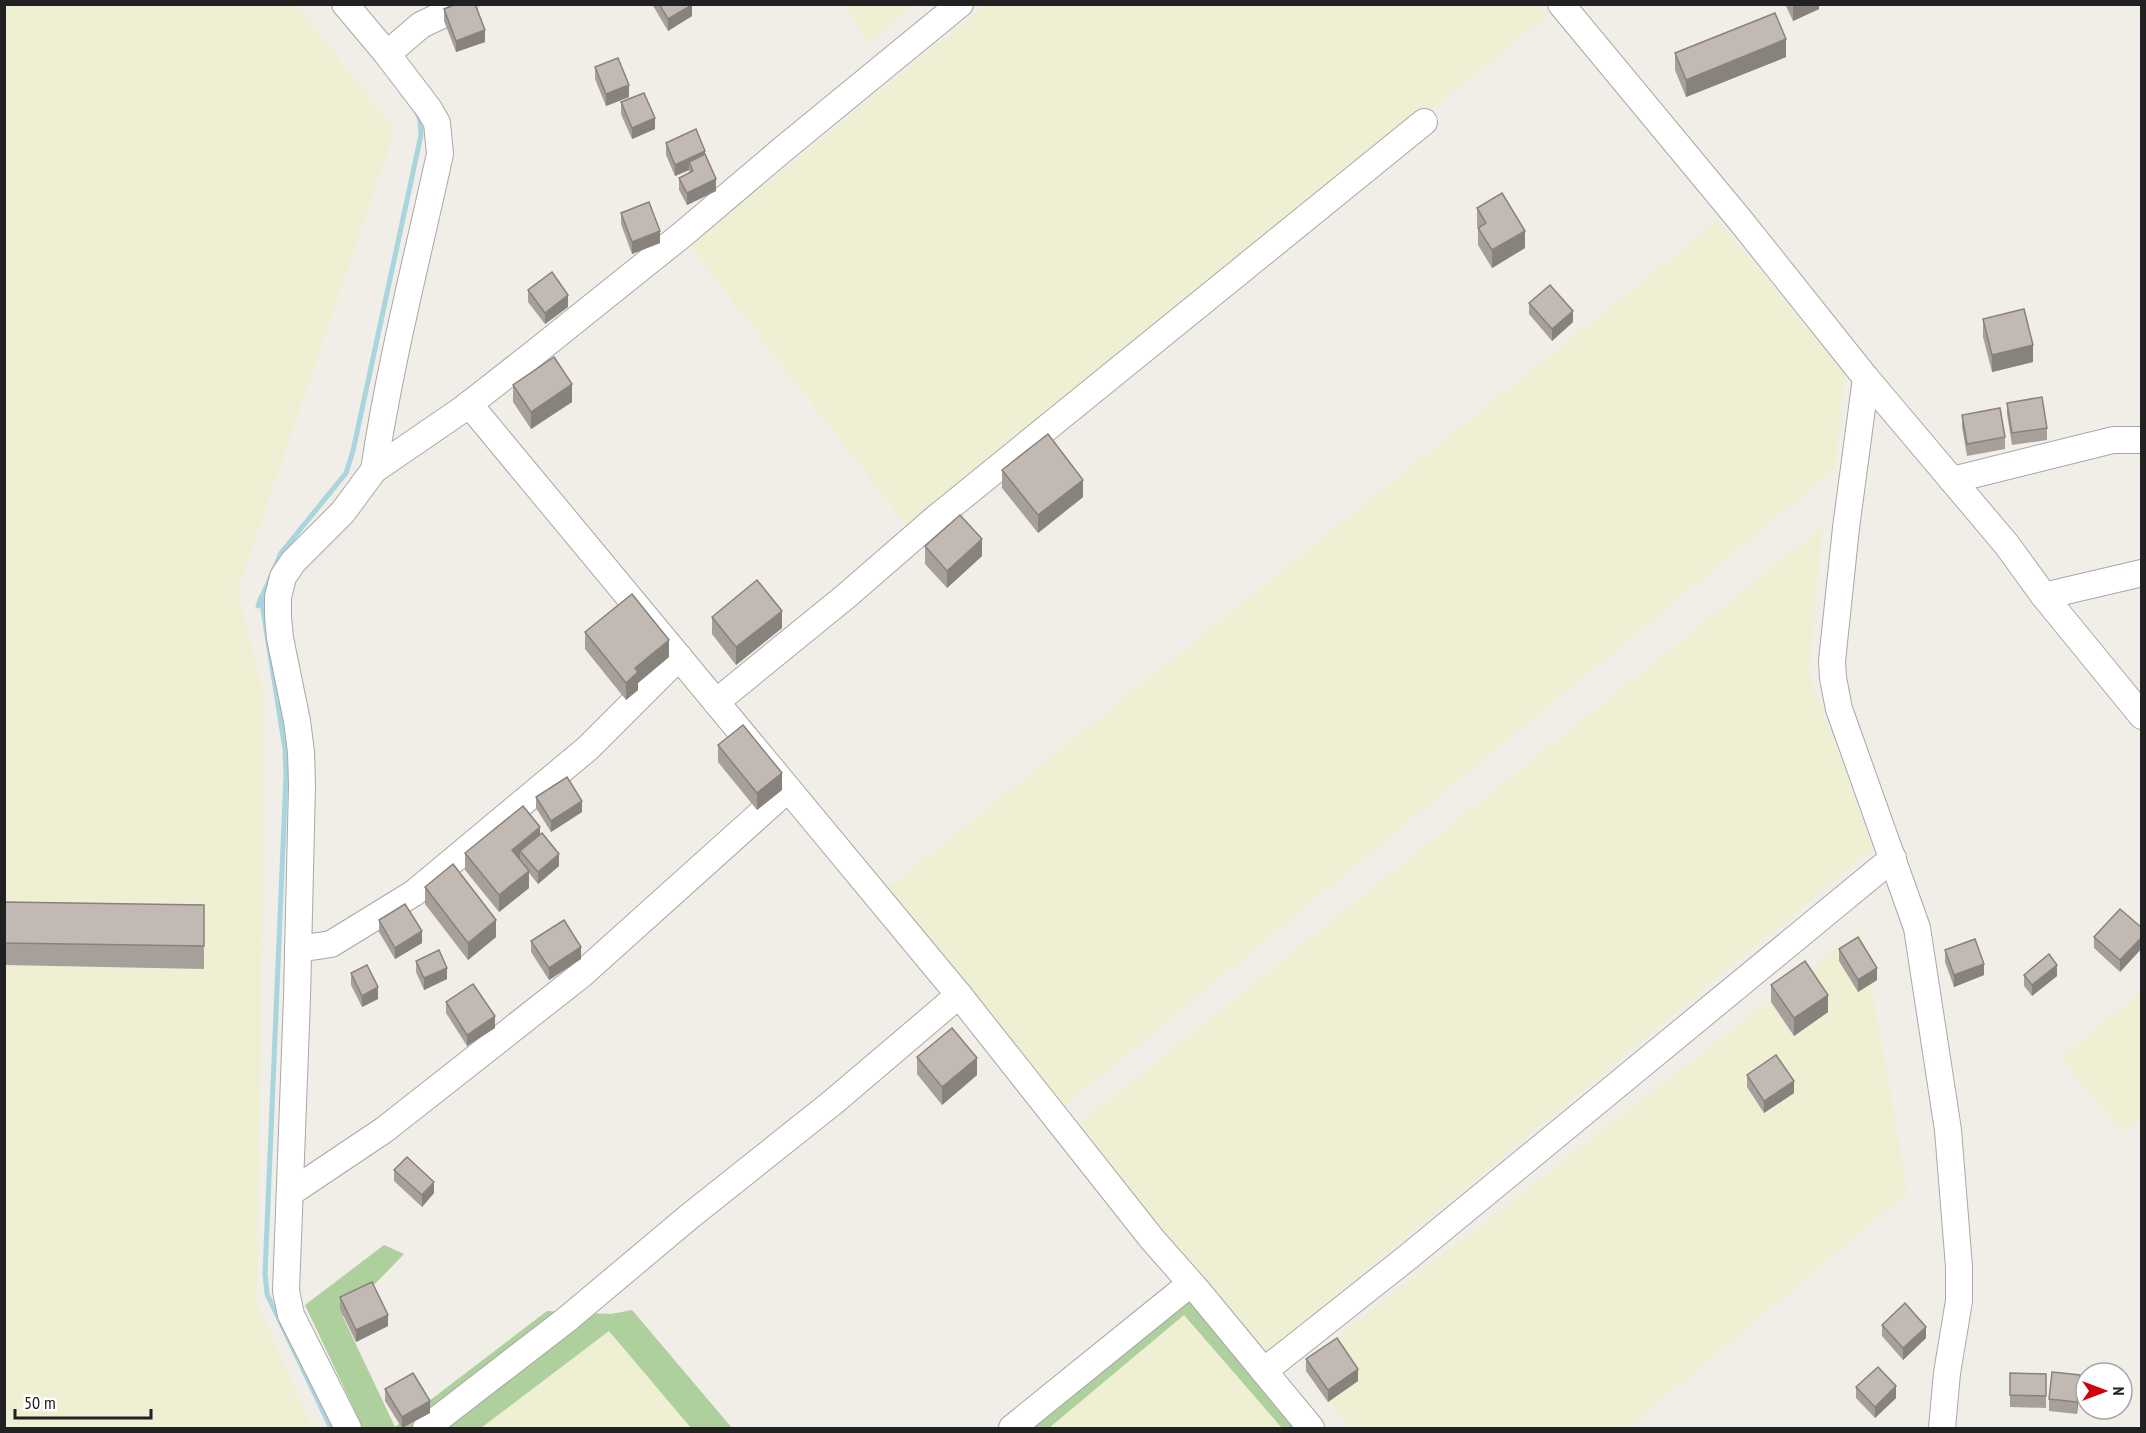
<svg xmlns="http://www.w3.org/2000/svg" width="2146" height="1433" viewBox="0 0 2146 1433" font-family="'PT Sans Narrow',sans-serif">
  <rect width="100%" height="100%" fill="#f1ede7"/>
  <!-- farmland -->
  <g fill="#efefd3">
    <polygon points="1538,4 1547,16 910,530 690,246 985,5"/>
    <polygon points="5,5 296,5 395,130 237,592 265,697 257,1302 312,1428 5,1428"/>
    <polygon points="846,5 913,5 867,43"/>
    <polygon points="1718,220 1845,372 1835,469 1061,1109 883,892"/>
    <polygon points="1822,527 1809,673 1873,848 1254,1364 1077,1126"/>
    <polygon points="1861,930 1908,1192 1628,1428 1351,1428 1301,1365"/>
    <polygon points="2141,991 2141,1116 2123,1132 2061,1058"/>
    <polygon points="1184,1315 1282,1428 1049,1428"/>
    <polygon points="609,1331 691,1428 481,1428"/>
  </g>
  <!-- forest -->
  <g fill="#aed09c">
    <polygon points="384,1245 404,1254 343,1317 395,1427 547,1311 611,1314 632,1310 732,1428 691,1428 609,1331 481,1428 363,1428 305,1305"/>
    <polygon points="1191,1287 1308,1428 1282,1428 1184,1315 1049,1428 1020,1428"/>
  </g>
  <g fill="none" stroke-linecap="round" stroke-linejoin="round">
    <!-- stream -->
    <g stroke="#a8d5de" stroke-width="5">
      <polyline points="261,599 281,553 346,473 353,451 421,135 420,120 416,111"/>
      <polyline points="258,606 261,597 285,749 286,775 265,1274 267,1294 331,1428"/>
    </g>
    <defs>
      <g id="minor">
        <path d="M345,4l42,50 42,55 8,14 3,31c-23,105 -50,209 -66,316"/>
        <polyline points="1561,4 1740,220 1866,378 2007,545 2044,596 2142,716"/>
        <polyline points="387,54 421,25 465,4"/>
        <polyline points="1866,378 1846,528 1832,661 1833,678 1839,709 1917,928 1948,1130 1959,1267 1959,1301 1947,1373 1942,1428"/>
        <polyline points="469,404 959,995 1152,1239 1197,1290 1311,1428"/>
        <polyline points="1952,480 2113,440 2142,440"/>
        <polyline points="2044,596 2142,573"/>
        <polyline points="716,702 845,597 936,518 1424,122"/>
        <polyline points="298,949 331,944 414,893 588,748 679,657"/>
        <polyline points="290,1193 384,1130 581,975 788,789"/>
        <polyline points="1264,1371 1408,1257 1893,858"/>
        <polyline points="348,1428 291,1315 286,1291 297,998 302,785 301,752 297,721 280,638 278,617 278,597 283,577 293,562 343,512 374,470 463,409 537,351 683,234 782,150 960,4"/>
        <polyline points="426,1428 566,1320 690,1216 832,1103 959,995"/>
        <polyline points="1012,1428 1190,1284"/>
      </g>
    </defs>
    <!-- minor casing -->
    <use href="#minor" stroke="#a8a8a8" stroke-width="28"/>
    <!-- minor -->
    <use href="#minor" stroke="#fff" stroke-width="26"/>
  </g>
  <!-- wall -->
  <g fill="#a79f9a">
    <polygon points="652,4 692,4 692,16 668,31"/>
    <polygon points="1785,4 1819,4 1819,9 1793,21"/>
    <polygon points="444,9 485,42 456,52 444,21"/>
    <polygon points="1675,53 1786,57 1686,97 1675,70"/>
    <polygon points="595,67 629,97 606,106 595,79"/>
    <polygon points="621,102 655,129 632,139 621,114"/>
    <polygon points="666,143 705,155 716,191 687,205 679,190 679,178 689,174 689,170 675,176 666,155"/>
    <polygon points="1477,208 1525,248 1492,268 1478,245 1478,228 1477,225"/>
    <polygon points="621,213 660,243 632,254 621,224"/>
    <polygon points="528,290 568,307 545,324 528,302"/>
    <polygon points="1529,303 1573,322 1552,341 1529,314"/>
    <polygon points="1983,319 2033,362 1992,372 1983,337"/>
    <polygon points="513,385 572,402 531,429 513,402"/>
    <polygon points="2007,403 2047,428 2047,440 2012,445 2007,414"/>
    <polygon points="1962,415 2005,437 2005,449 1967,456 1962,427"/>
    <polygon points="1002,470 1083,497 1038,533 1002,488"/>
    <polygon points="925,546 982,556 947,588 925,564"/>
    <polygon points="712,617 782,628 736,665 712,634"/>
    <polygon points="585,632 669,657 638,683 638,690 626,700 585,649"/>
    <polygon points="718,745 782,790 757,810 718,762"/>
    <polygon points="536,797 582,812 551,832 536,808"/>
    <polygon points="540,835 559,866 538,884 529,873 529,888 499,912 465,870 465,853"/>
    <polygon points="425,887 496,937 468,960 425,904"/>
    <polygon points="4,902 204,905 204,969 4,965"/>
    <polygon points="379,920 422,943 395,959 379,932"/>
    <polygon points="2142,928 2142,948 2120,972 2094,948 2094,937"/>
    <polygon points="531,941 581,959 549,980 531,952"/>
    <polygon points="1839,949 1877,980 1858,992 1839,961"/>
    <polygon points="1945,950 1984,975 1954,987 1945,962"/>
    <polygon points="416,961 447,979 424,990 416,972"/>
    <polygon points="351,973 378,999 362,1007 351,985"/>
    <polygon points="2024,975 2057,976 2032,996 2024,986"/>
    <polygon points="1771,985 1828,1012 1794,1036 1771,1002"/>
    <polygon points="446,1002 495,1028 467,1046 446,1013"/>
    <polygon points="917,1057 977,1075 942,1105 917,1074"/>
    <polygon points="1747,1075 1794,1093 1764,1113 1747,1087"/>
    <polygon points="394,1170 434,1193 422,1207 394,1181"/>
    <polygon points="340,1297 388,1326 356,1342 340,1309"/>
    <polygon points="1882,1325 1926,1338 1903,1360 1882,1336"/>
    <polygon points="1306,1359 1358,1381 1328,1402 1306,1371"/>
    <polygon points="2010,1373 2046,1374 2046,1408 2010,1407"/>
    <polygon points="2080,1386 2077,1414 2049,1411 2049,1399"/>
    <polygon points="1856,1387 1896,1398 1875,1418 1856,1398"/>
    <polygon points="385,1389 430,1413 402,1428 385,1401"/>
  </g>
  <!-- shaded-wall -->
  <g fill="#88827d">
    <polygon points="1793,4 1819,4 1819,9 1793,21"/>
    <polygon points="692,5 692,16 668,31 668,19"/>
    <polygon points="485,30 485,42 456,52 456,41"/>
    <polygon points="1786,39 1786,57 1686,97 1686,80"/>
    <polygon points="629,85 629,97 606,106 606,94"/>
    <polygon points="655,118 655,129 632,139 632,128"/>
    <polygon points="705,151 705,162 689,162 689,170 675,176 675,165"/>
    <polygon points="716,179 716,191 687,205 687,193"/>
    <polygon points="660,231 660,243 632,254 632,242"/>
    <polygon points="1525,231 1525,248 1492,268 1492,250"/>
    <polygon points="568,295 568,307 545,324 545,313"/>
    <polygon points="1573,311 1573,322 1552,341 1552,329"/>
    <polygon points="2033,345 2033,362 1992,372 1992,355"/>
    <polygon points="572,384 572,402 531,429 531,412"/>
    <polygon points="1083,480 1083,497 1038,533 1038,515"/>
    <polygon points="982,539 982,556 947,588 947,571"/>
    <polygon points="782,611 782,628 736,665 736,647"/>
    <polygon points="669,640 669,657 638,683 638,690 626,700 626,683 635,668"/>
    <polygon points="782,773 782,790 757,810 757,793"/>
    <polygon points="582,801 582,812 551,832 551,821"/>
    <polygon points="540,827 540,844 520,851 520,860 512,850"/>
    <polygon points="559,854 559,866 538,884 538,872"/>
    <polygon points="529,871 529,888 499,912 499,895"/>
    <polygon points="496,920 496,937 468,960 468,943"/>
    <polygon points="422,931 422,943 395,959 395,948"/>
    <polygon points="2142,937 2142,948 2120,972 2120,960"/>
    <polygon points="581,947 581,959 549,980 549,968"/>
    <polygon points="1984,964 1984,975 1954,987 1954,975"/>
    <polygon points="2057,965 2057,976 2032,996 2032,985"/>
    <polygon points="447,968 447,979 424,990 424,978"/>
    <polygon points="1877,968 1877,980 1858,992 1858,980"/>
    <polygon points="378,987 378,999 362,1007 362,996"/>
    <polygon points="1828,995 1828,1012 1794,1036 1794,1018"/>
    <polygon points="495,1016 495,1028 467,1046 467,1035"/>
    <polygon points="977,1058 977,1075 942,1105 942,1087"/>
    <polygon points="1794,1081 1794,1093 1764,1113 1764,1101"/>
    <polygon points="434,1182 434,1193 422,1207 422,1195"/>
    <polygon points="388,1315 388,1326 356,1342 356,1330"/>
    <polygon points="1926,1327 1926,1338 1903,1360 1903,1348"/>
    <polygon points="1358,1369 1358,1381 1328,1402 1328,1390"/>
    <polygon points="2080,1375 2080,1386 2077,1414 2077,1402"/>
    <polygon points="1896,1386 1896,1398 1875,1418 1875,1407"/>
    <polygon points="430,1401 430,1413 402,1428 402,1417"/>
  </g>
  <!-- building -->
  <g fill="#c2b9b3" stroke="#88827d" stroke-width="1.5">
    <polygon points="456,4 475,4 485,30 456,41 444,9"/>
    <polygon points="659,4 692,4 692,5 668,19"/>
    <polygon points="1775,13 1786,39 1686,80 1675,53"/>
    <polygon points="618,58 629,85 606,94 595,67"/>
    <polygon points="644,93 655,118 632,128 621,102"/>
    <polygon points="696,129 705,151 675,165 666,143"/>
    <polygon points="705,154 716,179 687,193 679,178 693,171 689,162"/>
    <polygon points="1502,193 1525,231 1492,250 1478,228 1486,223 1477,208"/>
    <polygon points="649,202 660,231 632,242 621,213"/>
    <polygon points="552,272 568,295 545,313 528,290"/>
    <polygon points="1550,285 1573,311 1552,329 1529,303"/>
    <polygon points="2024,309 2033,345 1992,355 1983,319"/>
    <polygon points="554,357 572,384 531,412 513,385"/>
    <polygon points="2042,397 2047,428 2012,433 2007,403"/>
    <polygon points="2000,408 2005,437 1967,444 1962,415"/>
    <polygon points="1048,434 1083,480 1038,515 1002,470"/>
    <polygon points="960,515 982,539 947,571 925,546"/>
    <polygon points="757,580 782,611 736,647 712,617"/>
    <polygon points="632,594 669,640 635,668 638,672 626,683 585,632"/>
    <polygon points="743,725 782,773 757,793 718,745"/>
    <polygon points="567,777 582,801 551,821 536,797"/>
    <polygon points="523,806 540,827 512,850 529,871 499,895 465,853"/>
    <polygon points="542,833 559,854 538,872 520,851"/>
    <polygon points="453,864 496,920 468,943 425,887"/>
    <polygon points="4,902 204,905 204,946 4,943"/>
    <polygon points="405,904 422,931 395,948 379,920"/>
    <polygon points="2120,909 2142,928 2142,937 2120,960 2094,937"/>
    <polygon points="564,920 581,947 549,968 531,941"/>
    <polygon points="1858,937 1877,968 1858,980 1839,949"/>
    <polygon points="1975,939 1984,964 1954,975 1945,950"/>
    <polygon points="439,950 447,968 424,978 416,961"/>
    <polygon points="2049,954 2057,965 2032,985 2024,975"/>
    <polygon points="1805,961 1828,995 1794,1018 1771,985"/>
    <polygon points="367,965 378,987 362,996 351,973"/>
    <polygon points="473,984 495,1016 467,1035 446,1002"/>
    <polygon points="952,1028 977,1058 942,1087 917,1057"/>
    <polygon points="1776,1055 1794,1081 1764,1101 1747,1075"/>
    <polygon points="407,1157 434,1182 422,1195 394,1170"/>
    <polygon points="372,1282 388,1315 356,1330 340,1297"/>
    <polygon points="1905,1303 1926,1327 1903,1348 1882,1325"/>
    <polygon points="1337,1338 1358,1369 1328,1390 1306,1359"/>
    <polygon points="1878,1367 1896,1386 1875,1407 1856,1387"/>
    <polygon points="2052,1372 2080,1375 2077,1402 2049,1399"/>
    <polygon points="413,1373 430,1401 402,1417 385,1389"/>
    <polygon points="2010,1373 2046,1374 2046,1396 2010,1395"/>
  </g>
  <!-- border -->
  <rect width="2146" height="1433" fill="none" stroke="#212121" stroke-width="12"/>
  <!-- north arrow -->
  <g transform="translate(2104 1391) rotate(90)"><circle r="28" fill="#ffffff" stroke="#a6a6a6" stroke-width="1.5"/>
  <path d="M0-4.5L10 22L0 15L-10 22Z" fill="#d1000b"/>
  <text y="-9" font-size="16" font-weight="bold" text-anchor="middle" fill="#212121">N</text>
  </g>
  <!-- scale -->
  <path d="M15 1409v9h136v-9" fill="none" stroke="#212121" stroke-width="3"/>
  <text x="24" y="1409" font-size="18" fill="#212121" stroke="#ffffff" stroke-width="4.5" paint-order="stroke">50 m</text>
</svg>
